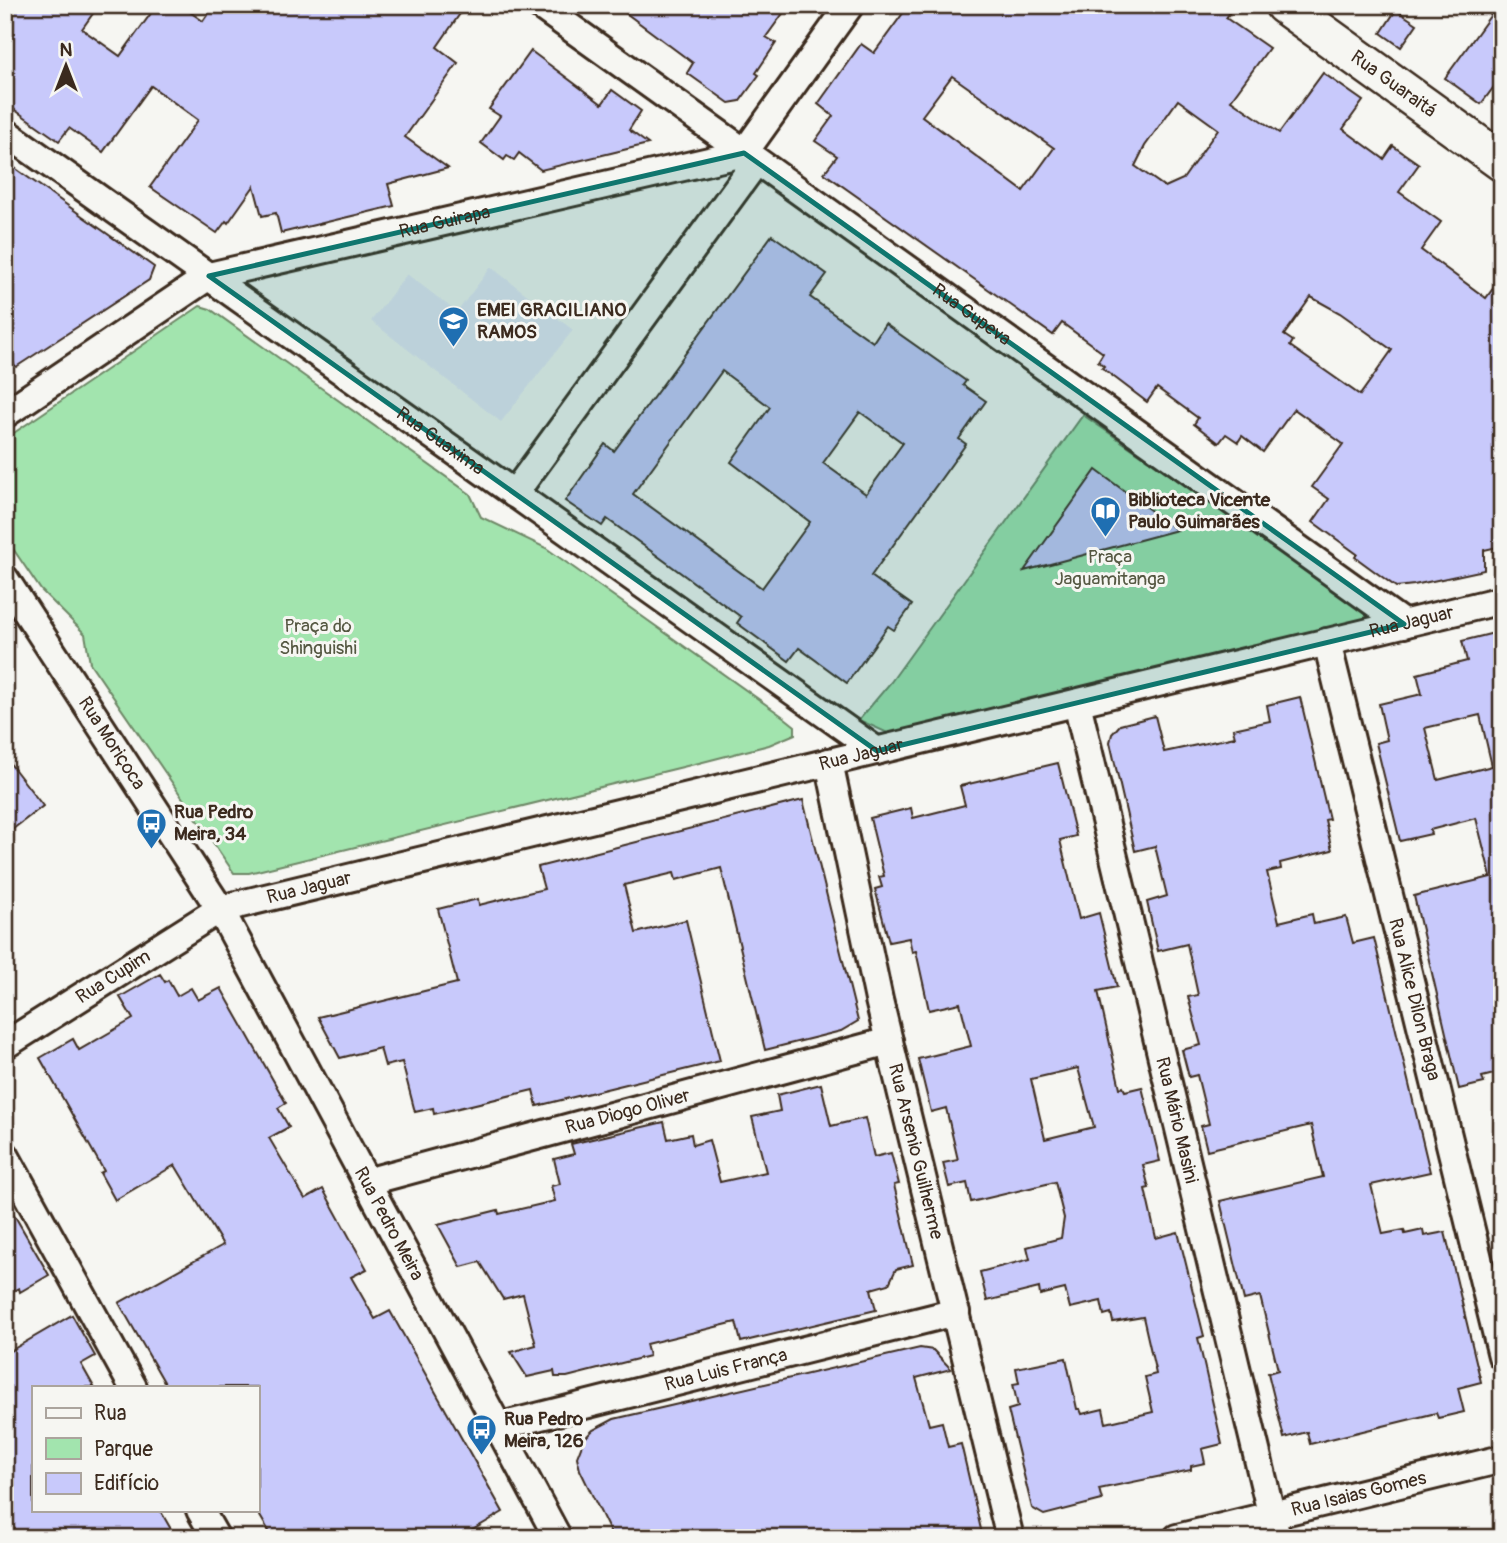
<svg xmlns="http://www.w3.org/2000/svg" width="1507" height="1543" viewBox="0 0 1507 1543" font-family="Pangolin,sans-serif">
  <rect width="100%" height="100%" fill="#f6f6f2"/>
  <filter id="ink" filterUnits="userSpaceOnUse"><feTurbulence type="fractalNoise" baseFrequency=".0143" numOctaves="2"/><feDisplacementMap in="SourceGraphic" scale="14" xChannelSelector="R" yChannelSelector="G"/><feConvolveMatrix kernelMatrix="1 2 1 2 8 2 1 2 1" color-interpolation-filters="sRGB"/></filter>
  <g filter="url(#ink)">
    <!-- built -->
    <polygon fill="#e8e8f5" points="491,267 573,330 501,422 371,321 407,274 457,312"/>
    <!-- green -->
    <g fill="#a2e4ae" stroke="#6e8766" stroke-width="2">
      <polygon points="200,306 210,309 470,494 481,517 546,548 785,718 795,726 795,734 769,745 699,763 249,873 234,873 90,663 85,634 41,590 5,537 5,439"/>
      <polygon points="1083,415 1376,616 892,735 859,720 891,682"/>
    </g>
    <!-- building -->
    <g fill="#c8c9fb" stroke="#3b2a1e" stroke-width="2" fill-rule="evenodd">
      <polygon points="5,5 99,5 82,29 120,56 157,5 180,5 203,21 214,5 466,5 437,47 458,63 405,137 448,168 388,184 394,206 281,233 276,213 262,216 254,186 228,223 226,221 217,233 150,187 198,120 151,86 103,152 69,128 59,141 5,103"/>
      <polygon points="615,5 789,5 766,37 776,43 756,73 759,75 740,101 729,103 687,73 693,63"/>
      <path d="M909,5h326l-9,13 43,30 -38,52 48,33 44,-60 40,28 -20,28 41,30 9,-13 26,18 -20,28 42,30 -20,28 65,48 16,-22v270l-18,4v20l-70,15 -18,2 -41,-30 2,-3 -44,-32 16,-23 -17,-12 31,-43 -49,-35 -31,43 -21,-16 -4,6 -12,-8 -7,9 -25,-19 4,-6 -41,-30 -10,14 -45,-34 2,-2 -6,-5 5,-8 -41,-30 -9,12 -229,-162 13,-17 -22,-15 18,-25 -15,-12 43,-60 13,9zM952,76l102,72 -31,43 -101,-75zM1178,100l40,29 -35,50 -18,8 -30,-21 10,-20zM1311,297l29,16 52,37 -32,45 -70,-49 3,-5 -9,-6z"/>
      <polygon points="1498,5 1502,5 1502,76 1481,104 1445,78"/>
      <polygon points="1396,10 1417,24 1401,47 1381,33"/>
      <polygon points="531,51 602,104 612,90 641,111 629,130 648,144 541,170 519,153 514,160 507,156 504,160 481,143 500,116 489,109"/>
      <polygon points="5,161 154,267 149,280 16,367 5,351"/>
      <path d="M772,235l55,39 -17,23 63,45 12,-18 81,57 -3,4 23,16 -27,38 7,5 -95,132 41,29 -18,25 -6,-4 -41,57 -48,-35 -10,13 -52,-38 4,-6 -134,-98 -5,7 -37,-25 40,-57 9,7zM722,371l48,36 -39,55 79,60 -48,66 -129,-94zM860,412l43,31 -37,51 -43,-31z"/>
      <polygon points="1096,470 1177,530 1024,571"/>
      <path d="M1502,631v343l-6,2 6,25v71l-20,5 2,6 -25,6 -45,-193 77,-19 -15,-59 -46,12 1,4 -31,7 -24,-98 11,-3 -8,-36 43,-10 -5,-20 50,-13 -5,-20zM1480,715l12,51 -54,14 -13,-52z"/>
      <polygon points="1300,697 1329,819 1325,820 1332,850 1280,863 1281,869 1267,872 1279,922 1312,914 1314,924 1346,917 1353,943 1374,938 1430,1172 1371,1185 1383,1234 1404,1230 1405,1234 1423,1230 1424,1236 1445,1232 1481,1382 1458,1388 1464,1412 1438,1418 1436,1413 1310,1444 1307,1432 1284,1438 1268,1373 1278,1370 1260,1296 1244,1300 1220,1201 1323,1177 1311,1125 1207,1150 1201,1126 1209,1124 1197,1075 1189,1077 1182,1050 1201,1045 1188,997 1198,995 1187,944 1158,951 1147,902 1167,896 1155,846 1135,851 1110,742 1112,734 1120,725 1155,716 1164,752 1235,737 1233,729 1270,721 1267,705"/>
      <polygon points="5,757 43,806 5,835"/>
      <path d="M1058,763l18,73 -16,4 19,79 20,-6 18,74 -19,4 22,97 3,-1 2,4 17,-4 18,74 -17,4 6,23 -4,1 11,49 22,-6 26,104 -6,2 24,106 -20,5 3,14 -14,3v4l-92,19 3,11 -58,15 -12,-7 -24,-98 10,-3 -5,-23 6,-1 -3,-15 50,-10 11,51h3l2,5 21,-5 3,14 47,-11 -8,-35 11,-3 -13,-57 -30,5 -2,-9 -7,2 -3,-14 -31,7 -5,-19 -25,6 -1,-7 -52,13 -7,-29 50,-13 -3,-12 34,-9 3,-20 -9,-36 -84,20 -4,-19 -18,4 -6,-24 15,-3 -12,-52 -15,4 -13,-53 53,-13 -11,-43 -31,7 -13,-59 -4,1 -3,-14 -20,4 -14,-53 7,-2 -3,-10 5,-1 -14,-58 41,-10 2,10 52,-13 -5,-19zM1078,1068l16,59 -49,12 -14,-60z"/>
      <polygon points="803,800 858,1021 841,1031 765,1050 721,868 676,880 674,873 624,885 636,933 686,920 720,1061 537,1106 533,1090 434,1114 433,1108 415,1112 402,1062 385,1066 380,1048 340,1058 318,1017 457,983 438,909 478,899 479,905 544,889 538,867"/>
      <polygon points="160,974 165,982 168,980 177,996 191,988 198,1000 221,988 286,1103 278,1108 289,1127 269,1138 305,1199 323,1189 367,1269 351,1277 375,1319 390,1311 503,1512 459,1538 273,1538 257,1511 257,1387 167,1387 119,1303 223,1245 175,1165 115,1200 100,1173 104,1171 40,1058 73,1039 79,1050 133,1019 120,997"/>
      <polygon points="821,1084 831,1126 865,1118 874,1157 891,1153 899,1184 894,1185 913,1265 896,1269 889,1284 871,1289 876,1310 741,1342 736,1322 646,1344 649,1356 567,1377 555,1377 554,1371 527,1377 511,1352 536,1345 523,1294 503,1299 480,1262 461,1267 438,1225 498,1210 499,1214 555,1201 551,1186 560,1184 554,1159 574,1154 571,1144 664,1122 668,1139 691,1134 693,1145 709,1140 720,1182 766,1172 752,1117 780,1111 777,1095"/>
      <polygon points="5,1199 49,1275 20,1292 19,1288 5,1295"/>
      <polygon points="72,1315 95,1356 81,1364 94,1387 33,1387 33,1510 160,1510 176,1538 5,1538 5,1354"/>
      <polygon points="920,1348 933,1350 951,1369 916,1378 929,1425 942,1422 948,1447 961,1444 983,1538 773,1538 771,1532 743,1538 613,1538 580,1470 577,1457 584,1439 593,1430 614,1419"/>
    </g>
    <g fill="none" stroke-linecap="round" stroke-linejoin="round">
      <defs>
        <g id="street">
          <path id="s1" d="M539,5l865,619"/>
          <path id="s2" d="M5,132l872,619"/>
          <path id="s3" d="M5,414l204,-138 535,-123 106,-148"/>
          <polyline points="514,494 756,162"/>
          <path id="s4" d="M5,579l215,330 338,629"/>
          <path id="s5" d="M1327,642l175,714"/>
          <path id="s6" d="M1077,703l200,835"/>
          <path id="s7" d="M829,762l50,238 131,538"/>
          <path id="s8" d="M5,1045l215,-136 1282,-309"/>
          <polyline points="5,1155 133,1387"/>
          <path id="s9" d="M366,1182l523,-141"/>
          <path id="s10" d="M497,1427l459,-115"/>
          <polyline points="200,1510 216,1538"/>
          <path id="s11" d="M1177,1538l325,-79"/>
        </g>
        <g id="secondary">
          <path id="s12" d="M1284,5l218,157"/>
        </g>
      </defs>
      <!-- street casing -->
      <use href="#street" stroke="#3b2a1e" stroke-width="32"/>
      <!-- secondary casing -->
      <use href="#secondary" stroke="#3b2a1e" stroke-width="42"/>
      <!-- street -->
      <use href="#street" stroke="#f6f6f2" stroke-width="26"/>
      <!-- secondary -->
      <use href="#secondary" stroke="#f6f6f2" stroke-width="37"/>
    </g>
  </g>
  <!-- marked area -->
  <path fill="#0f766e" fill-opacity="0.2" stroke="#0f766e" stroke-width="5" stroke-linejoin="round" d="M744,153l660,471 -527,127 -668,-475z"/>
  <!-- icons -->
  <defs>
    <symbol id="school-pin" viewBox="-11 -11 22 30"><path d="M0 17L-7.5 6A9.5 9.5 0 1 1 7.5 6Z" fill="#1f6fb2" stroke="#f6f6f2"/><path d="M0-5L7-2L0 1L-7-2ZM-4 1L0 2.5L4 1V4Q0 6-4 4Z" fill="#fff"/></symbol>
    <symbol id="library-pin" viewBox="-11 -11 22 30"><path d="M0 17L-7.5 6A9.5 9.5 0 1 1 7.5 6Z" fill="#1f6fb2" stroke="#f6f6f2"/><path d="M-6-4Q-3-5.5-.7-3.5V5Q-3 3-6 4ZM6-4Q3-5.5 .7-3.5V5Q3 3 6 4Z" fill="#fff"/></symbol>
    <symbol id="bus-pin" viewBox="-11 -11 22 30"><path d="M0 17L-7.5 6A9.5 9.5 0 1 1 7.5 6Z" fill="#1f6fb2" stroke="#f6f6f2"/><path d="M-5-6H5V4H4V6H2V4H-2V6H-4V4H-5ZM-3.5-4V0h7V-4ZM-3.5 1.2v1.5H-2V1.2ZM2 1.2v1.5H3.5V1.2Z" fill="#fff"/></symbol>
  </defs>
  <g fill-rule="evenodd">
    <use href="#school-pin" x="436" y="304" width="35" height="47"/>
    <use href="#library-pin" x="1088" y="494" width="35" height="47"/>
    <use href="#bus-pin" x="134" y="806" width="35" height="47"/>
    <use href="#bus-pin" x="464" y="1412" width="35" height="47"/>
  </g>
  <g text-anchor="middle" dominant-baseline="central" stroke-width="6" stroke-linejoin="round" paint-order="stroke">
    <!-- street labels -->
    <g font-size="19" fill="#3b2a1e" stroke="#f6f6f2">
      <text stroke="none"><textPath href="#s12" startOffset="135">Rua Guaraitá</textPath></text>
      <text stroke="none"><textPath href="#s3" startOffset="488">Rua Guirapa</textPath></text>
      <text stroke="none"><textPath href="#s1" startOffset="532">Rua Gupeva</textPath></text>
      <text stroke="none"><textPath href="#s2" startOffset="534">Rua Guaxima</textPath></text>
      <text stroke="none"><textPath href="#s8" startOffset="1480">Rua Jaguar</textPath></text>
      <text stroke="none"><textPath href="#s4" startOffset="196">Rua Moriçoca</textPath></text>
      <text stroke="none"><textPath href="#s8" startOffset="914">Rua Jaguar</textPath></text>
      <text stroke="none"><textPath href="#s8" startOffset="346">Rua Jaguar</textPath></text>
      <text stroke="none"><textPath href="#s8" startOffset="128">Rua Cupim</textPath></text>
      <text stroke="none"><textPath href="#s5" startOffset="368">Rua Alice Dilon Braga</textPath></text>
      <text stroke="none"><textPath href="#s9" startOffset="271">Rua Diogo Oliver</textPath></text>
      <text stroke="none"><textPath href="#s6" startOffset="429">Rua Mário Masini</textPath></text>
      <text stroke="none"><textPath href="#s7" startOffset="399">Rua Arsenio Guilherme</textPath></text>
      <text stroke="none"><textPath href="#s4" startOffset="751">Rua Pedro Meira</textPath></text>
      <text stroke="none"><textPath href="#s10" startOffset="236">Rua Luis França</textPath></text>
      <text stroke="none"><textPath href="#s11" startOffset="187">Rua Isaias Gomes</textPath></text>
    </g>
    <!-- poi labels -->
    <g font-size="19" font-weight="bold" fill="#3b2a1e" stroke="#f6f6f2" text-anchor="start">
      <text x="477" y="310">EMEI GRACILIANO<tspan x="477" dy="22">RAMOS</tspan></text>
      <text x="1128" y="500">Biblioteca Vicente<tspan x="1128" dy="22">Paulo Guimarães</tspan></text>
      <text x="174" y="812">Rua Pedro<tspan x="174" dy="22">Meira, 34</tspan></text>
      <text x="504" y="1419">Rua Pedro<tspan x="504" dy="22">Meira, 126</tspan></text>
    </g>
    <!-- park labels -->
    <g font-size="19" fill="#555842" stroke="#f6f6f2">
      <text x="1110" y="557">Praça<tspan x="1110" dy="22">Jaguamitanga</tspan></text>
      <text x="318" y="626">Praça do<tspan x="318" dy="22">Shinguishi</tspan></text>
    </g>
  </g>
  <!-- margin -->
  <rect width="1507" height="1543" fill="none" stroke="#f6f6f2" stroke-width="28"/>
  <rect x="14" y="14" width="1479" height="1515" fill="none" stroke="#3b2a1e" stroke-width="2.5" filter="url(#ink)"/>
  <!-- legend -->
  <rect x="32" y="1386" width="228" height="126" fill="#f6f6f2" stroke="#aba49d" stroke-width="2"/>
  <rect x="46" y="1408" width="35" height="10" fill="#f6f6f2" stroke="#aba49d" stroke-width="2"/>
  <text x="94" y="1420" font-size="21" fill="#3b2a1e">Rua</text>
  <rect x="46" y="1438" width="35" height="21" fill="#a2e4ae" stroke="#aba49d" stroke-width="2"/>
  <text x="94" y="1456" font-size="21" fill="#3b2a1e">Parque</text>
  <rect x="46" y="1473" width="35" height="21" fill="#c8c9fb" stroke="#aba49d" stroke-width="2"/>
  <text x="94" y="1490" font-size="21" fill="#3b2a1e">Edifício</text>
  <!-- north arrow -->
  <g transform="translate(66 66)" stroke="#f6f6f2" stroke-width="5" paint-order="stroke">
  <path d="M0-5L12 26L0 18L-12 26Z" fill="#3b2a1e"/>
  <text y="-10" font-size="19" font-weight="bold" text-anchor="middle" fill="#3b2a1e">N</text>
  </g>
</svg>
